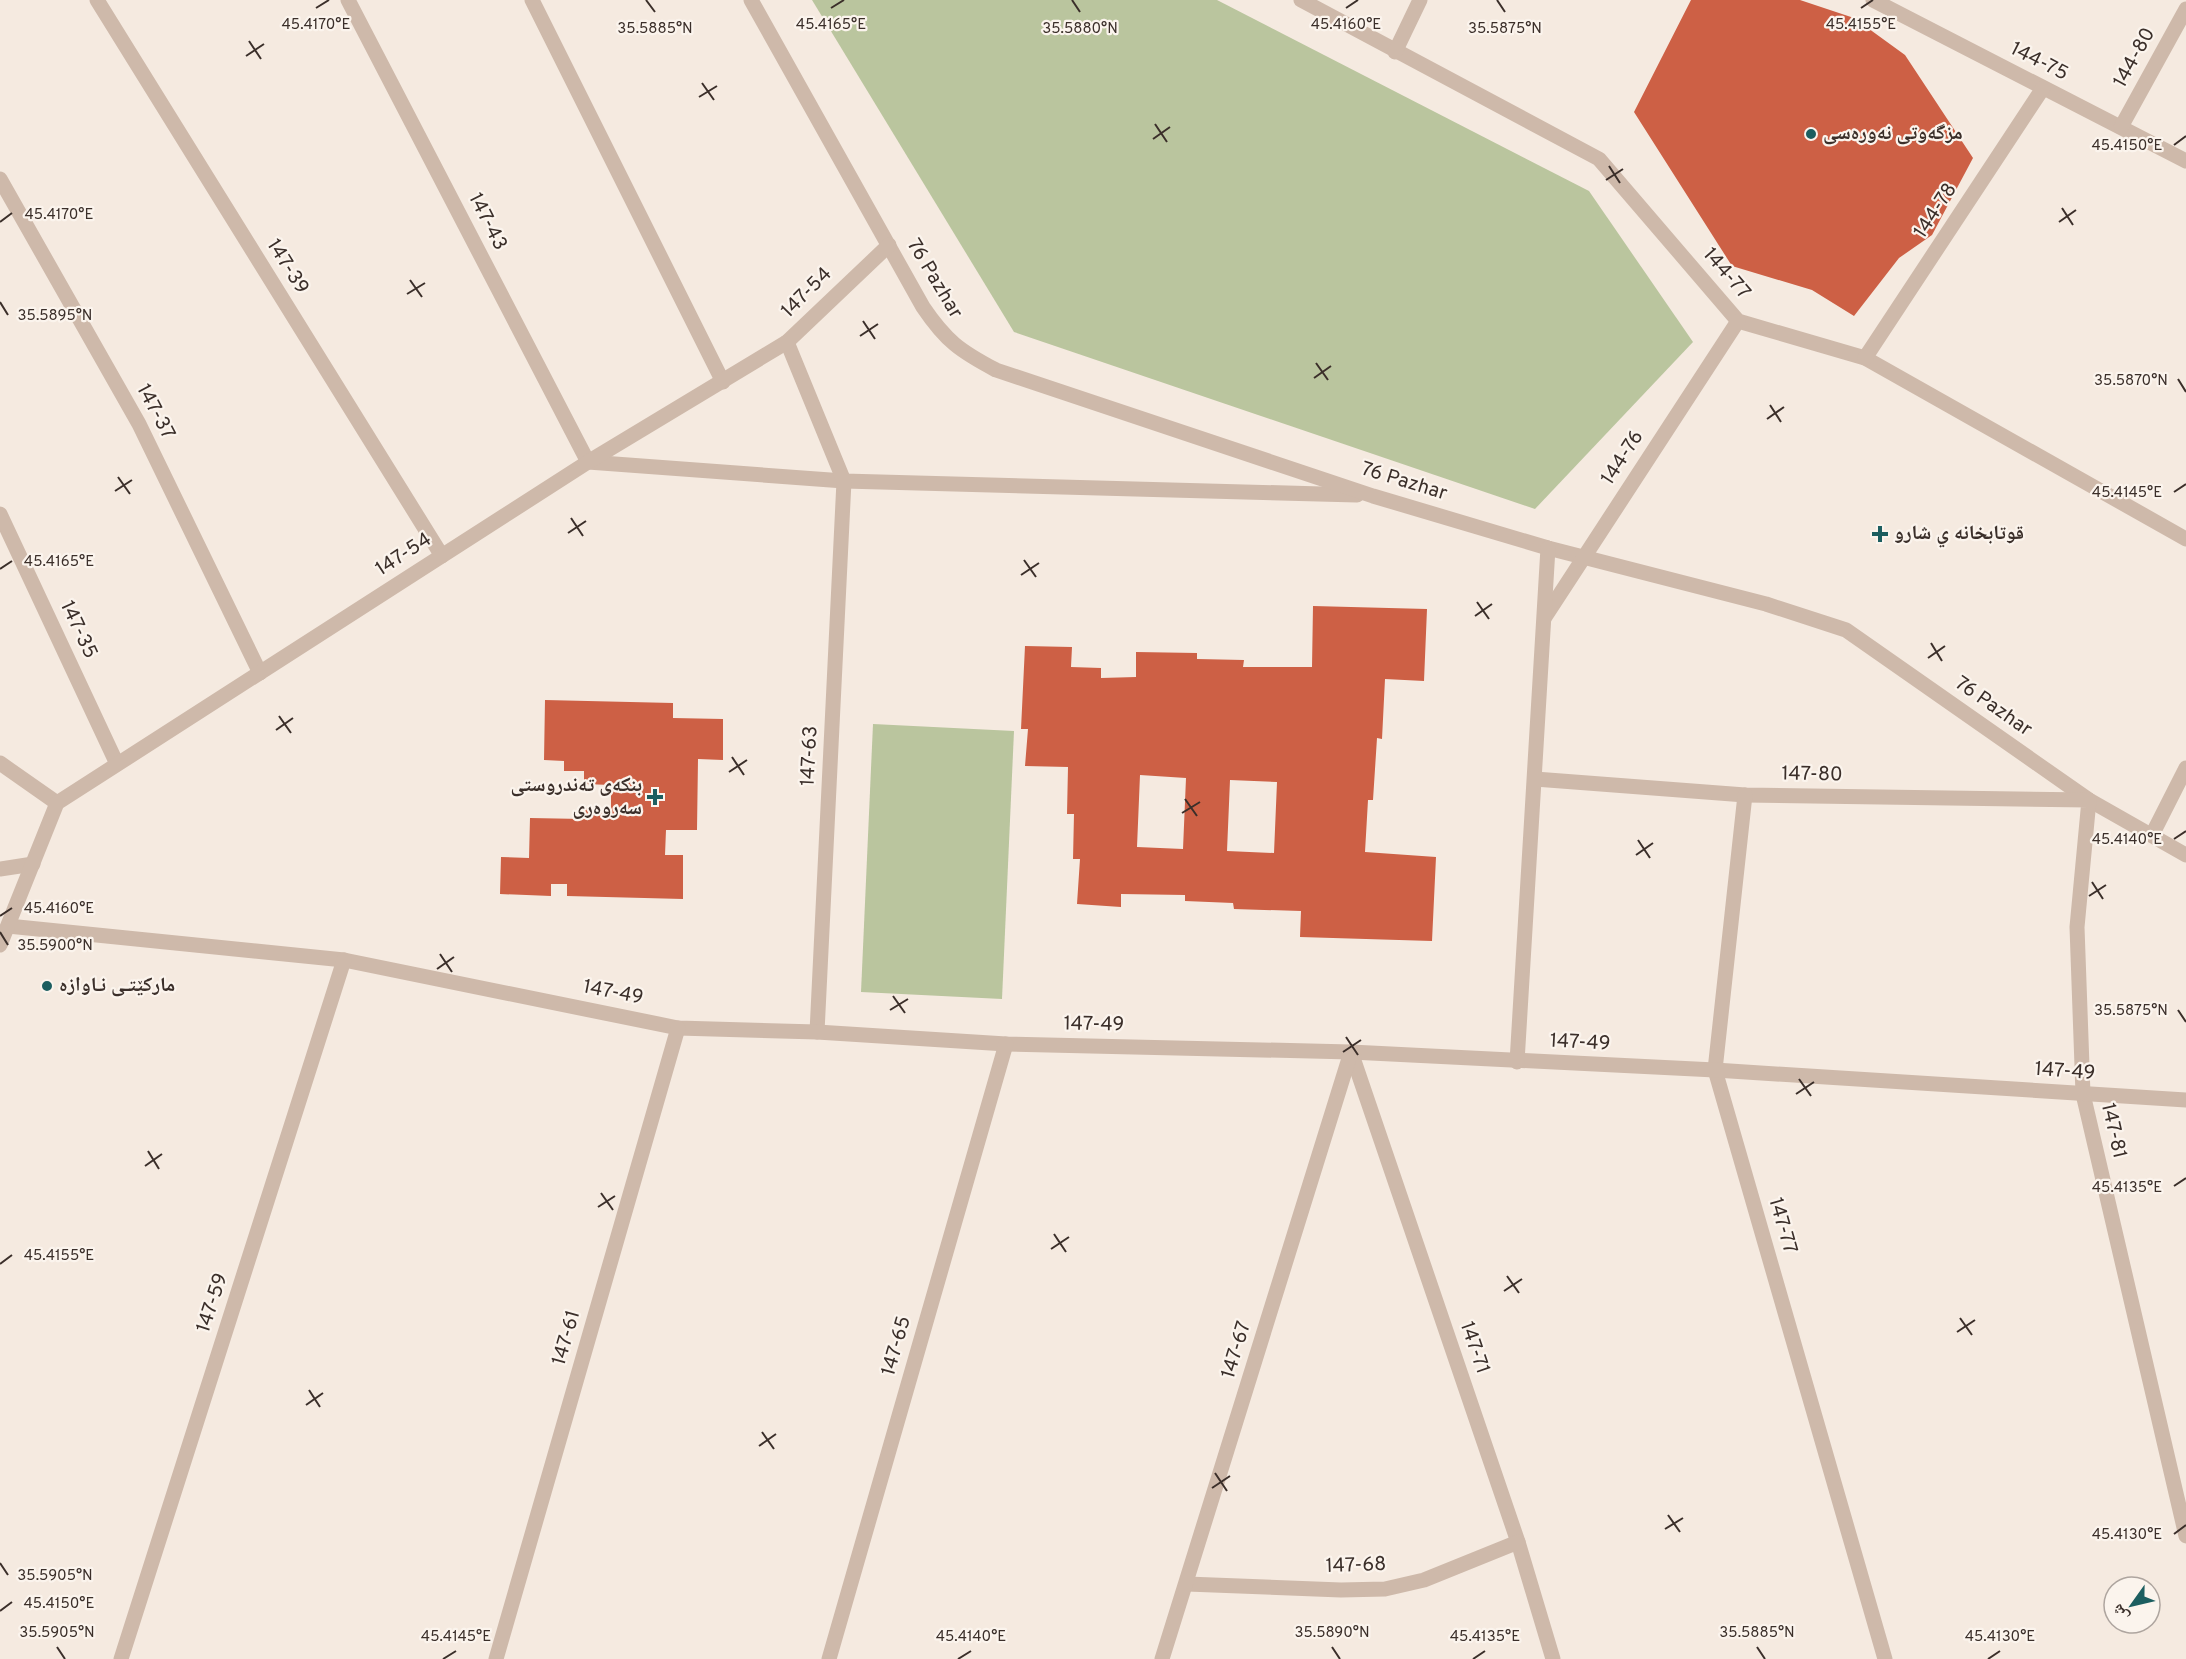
<svg xmlns="http://www.w3.org/2000/svg" width="2186" height="1659" viewBox="0 0 2186 1659" font-family="Overpass,'Noto Naskh Arabic',sans-serif">
  <rect width="100%" height="100%" fill="#f5eae0"/>
  <!-- green -->
  <g fill="#bac59e">
    <polygon points="812,0 1217,0 1589,191 1693,342 1535,509 1014,332"/>
    <polygon points="873,724 1014,731 1002,999 861,992"/>
  </g>
  <!-- building -->
  <g fill="#cd6045" fill-rule="evenodd">
    <polygon points="1691,0 1800,0 1854,18 1905,55 1973,158 1932,235 1899,258 1854,316 1812,290 1732,266 1634,112"/>
    <path d="M1313,606l114,3 -3,72 -39,-2 -3,60 -5,-1 -4,62h-5l-3,52 71,5 -4,84 -132,-4 1,-26 -67,-2 -1,-6 -48,-2v-6l-64,-1v13l-44,-3 3,-45h-7l1,-45h-7l1,-47 -43,-1 3,-37h-7l4,-83 47,1 -1,20 30,1v10l35,-1v-25l61,1v6l47,1 -1,7h69zM1140,775l46,3 -3,71 -46,-2zM1230,780l47,2 -3,71 -47,-2z"/>
    <polygon points="545,700 673,703 673,718 723,719 723,760 698,759 697,830 666,830 665,855 683,855 683,899 567,896 567,884 551,884 551,896 500,894 501,857 529,858 530,818 583,819 584,808 611,809 611,785 584,784 584,771 564,771 564,761 544,760"/>
  </g>
  <g fill="none" stroke-linecap="round" stroke-linejoin="round">
    <!-- minor -->
    <g stroke="#ceb9aa" stroke-width="15">
      <polyline points="97,0 442,556"/>
      <polyline points="348,0 588,462 844,481 1357,495"/>
      <polyline points="532,0 723,382"/>
      <path d="M751,0l172,307c23,34 37,44 73,63l377,126 175,52 218,56 80,26 243,170 97,55"/>
      <polyline points="1301,0 1599,159 1738,321 1865,358 2186,539"/>
      <polyline points="1873,0 2186,161"/>
      <polyline points="1395,52 1420,0"/>
      <polyline points="2121,127 2186,9"/>
      <polyline points="0,179 139,424 260,673"/>
      <polyline points="787,342 844,481 817,1032"/>
      <polyline points="1865,358 2043,88"/>
      <polyline points="0,514 117,764"/>
      <polyline points="1545,617 1738,321"/>
      <polyline points="0,763 57,803"/>
      <polyline points="1535,779 1745,795 2089,800 2077,927 2083,1094 2186,1536"/>
      <polyline points="1745,795 1715,1070 1885,1659"/>
      <polyline points="2152,835 2186,768"/>
      <polyline points="0,869 33,864"/>
      <polyline points="8,926 344,960 678,1028 817,1032 1006,1044 1351,1052 1715,1070 2186,1100"/>
      <polyline points="0,945 57,803 588,462 787,342 889,245"/>
      <polyline points="1351,1052 1518,1542 1553,1659"/>
      <polyline points="1517,1062 1548,548"/>
      <polyline points="1187,1584 1341,1590 1385,1589 1424,1580 1518,1542"/>
      <polyline points="121,1659 344,960"/>
      <polyline points="496,1659 678,1028"/>
      <polyline points="829,1659 1006,1044"/>
      <polyline points="1162,1659 1351,1052"/>
    </g>
  </g>
  <!-- ticks -->
  <path fill="none" stroke="#3b2f2a" stroke-width="2" d="M646,0l9,12M1072,0l8,12M1497,0l8,12M316,8l13,-8M831,8l13,-8M1346,8l12,-8M1861,8l12,-8M249,41l12,18M246,56l18,-12M702,83l12,17M699,97l18,-11M1155,124l12,18M1153,139l17,-12M2174,145l12,-9M1609,166l11,17M1606,180l17,-11M2062,208l11,17M0,222l12,-9M2059,222l17,-12M410,280l12,17M407,294l18,-11M0,302l8,13M863,321l12,18M860,336l18,-12M1316,363l12,17M1314,378l17,-12M2178,379l8,13M1770,405l11,17M1767,419l17,-12M118,477l12,17M115,491l17,-11M2174,492l12,-8M571,518l12,18M568,533l18,-12M1024,560l12,17M0,569l12,-8M1021,575l18,-12M1477,602l12,17M1475,616l17,-12M1931,643l11,18M1928,658l17,-12M279,716l12,17M276,730l17,-12M732,757l12,18M729,772l18,-12M1185,799l12,17M1182,813l18,-11M2174,839l12,-8M1638,840l12,18M1636,855l17,-12M2092,882l11,17M2089,896l17,-11M0,916l12,-8M0,932l8,13M440,954l12,18M437,969l17,-12M893,996l12,17M890,1010l18,-11M2178,1010l8,12M1346,1037l12,18M1343,1052l18,-12M1799,1079l12,17M1796,1094l18,-12M148,1151l11,18M145,1166l17,-12M2174,1186l12,-8M601,1193l12,17M598,1207l17,-11M1054,1234l12,18M1051,1249l18,-12M0,1264l12,-9M1507,1276l12,17M1504,1291l18,-12M1960,1318l12,17M1957,1332l18,-12M309,1390l11,17M306,1405l17,-12M762,1432l12,17M759,1446l17,-12M1215,1473l12,18M1212,1488l18,-12M1668,1515l12,17M1665,1529l18,-11M2174,1534l12,-9M0,1563l8,12M0,1611l12,-9M57,1647l8,12M1332,1647l8,12M1757,1647l8,12M443,1659l13,-8M958,1659l13,-8M1473,1659l12,-8M1988,1659l12,-8"/>
  <!-- markers -->
  <g fill="#1c5e60" stroke="#fbf4ed" stroke-width="2">
    <circle cx="1811" cy="134" r="6"/>
    <path d="M1877 525h6v6h6v6h-6v6h-6v-6h-6v-6h6z"/>
    <path d="M652 788h6v6h6v6h-6v6h-6v-6h-6v-6h6z"/>
    <circle cx="47" cy="986" r="6"/>
  </g>
  <g text-anchor="middle" dominant-baseline="central" stroke-width="4.5" stroke-linejoin="round" paint-order="stroke">
    <!-- street labels -->
    <g font-size="20" fill="#3b2f2a" stroke="#fbf4ed">
      <text transform="translate(2135 58) rotate(-61)">144-80</text>
      <text transform="translate(2039 62) rotate(27)">144-75</text>
      <text transform="translate(1936 211) rotate(-57)">144-78</text>
      <text transform="translate(487 222) rotate(63)">147-43</text>
      <text transform="translate(287 267) rotate(58)">147-39</text>
      <text transform="translate(1726 274) rotate(49)">144-77</text>
      <text transform="translate(934 279) rotate(59)">76 Pazhar</text>
      <text transform="translate(807 293) rotate(-45)">147-54</text>
      <text transform="translate(155 412) rotate(62)">147-37</text>
      <text transform="translate(1623 458) rotate(-57)">144-76</text>
      <text transform="translate(1404 482) rotate(17)">76 Pazhar</text>
      <text transform="translate(404 555) rotate(-33)">147-54</text>
      <text transform="translate(78 630) rotate(65)">147-35</text>
      <text transform="translate(1993 707) rotate(35)">76 Pazhar</text>
      <text transform="translate(810 756) rotate(-87)">147-63</text>
      <text transform="translate(1812 775) rotate(1)">147-80</text>
      <text transform="translate(613 993) rotate(11)">147-49</text>
      <text transform="translate(1094 1025) rotate(1)">147-49</text>
      <text transform="translate(1580 1043) rotate(3)">147-49</text>
      <text transform="translate(2065 1072) rotate(4)">147-49</text>
      <text transform="translate(2113 1131) rotate(77)">147-81</text>
      <text transform="translate(1782 1226) rotate(74)">147-77</text>
      <text transform="translate(213 1303) rotate(-72)">147-59</text>
      <text transform="translate(567 1338) rotate(-74)">147-61</text>
      <text transform="translate(897 1346) rotate(-74)">147-65</text>
      <text transform="translate(1474 1348) rotate(71)">147-71</text>
      <text transform="translate(1237 1350) rotate(-73)">147-67</text>
      <text transform="translate(1356 1566) rotate(-2)">147-68</text>
    </g>
    <!-- poi labels -->
    <g font-size="20" font-weight="bold" fill="#3b2f2a" stroke="#fbf4ed" text-anchor="start">
      <text x="1823" y="134">مزگەوتی نەورەسی</text>
      <text x="1894" y="534">قوتابخانه ي شارو</text>
      <text x="642" y="786" text-anchor="end">بنکەی تەندروستی<tspan x="642" dy="23">سەروەری</tspan></text>
      <text x="59" y="986">مارکێتـی نـاوازە</text>
    </g>
  </g>
  <g font-size="15" text-anchor="middle" fill="#3b2f2a" stroke="#fbf4ed" stroke-width="4.5" stroke-linejoin="round" paint-order="stroke">
    <text x="316" y="29">45.4170°E</text>
    <text x="831" y="29">45.4165°E</text>
    <text x="1346" y="29">45.4160°E</text>
    <text x="1861" y="29">45.4155°E</text>
    <text x="655" y="33">35.5885°N</text>
    <text x="1080" y="33">35.5880°N</text>
    <text x="1505" y="33">35.5875°N</text>
    <text x="2127" y="150">45.4150°E</text>
    <text x="59" y="219">45.4170°E</text>
    <text x="55" y="320">35.5895°N</text>
    <text x="2131" y="385">35.5870°N</text>
    <text x="2127" y="497">45.4145°E</text>
    <text x="59" y="566">45.4165°E</text>
    <text x="2127" y="844">45.4140°E</text>
    <text x="59" y="913">45.4160°E</text>
    <text x="55" y="950">35.5900°N</text>
    <text x="2131" y="1015">35.5875°N</text>
    <text x="2127" y="1192">45.4135°E</text>
    <text x="59" y="1260">45.4155°E</text>
    <text x="2127" y="1539">45.4130°E</text>
    <text x="55" y="1580">35.5905°N</text>
    <text x="59" y="1608">45.4150°E</text>
    <text x="57" y="1637">35.5905°N</text>
    <text x="1332" y="1637">35.5890°N</text>
    <text x="1757" y="1637">35.5885°N</text>
    <text x="456" y="1641">45.4145°E</text>
    <text x="971" y="1641">45.4140°E</text>
    <text x="1485" y="1641">45.4135°E</text>
    <text x="2000" y="1641">45.4130°E</text>
  </g>
  <!-- north arrow -->
  <g transform="translate(2132 1605) rotate(236)"><circle r="28" fill="#fbf4ed" stroke="#aea59f" stroke-width="1.5"/>
  <path d="M0-4.5L10 22L0 15L-10 22Z" fill="#1c5e60"/>
  <text y="-9" font-size="16" font-weight="bold" text-anchor="middle" fill="#3b2f2a">ش</text>
  </g>
</svg>
